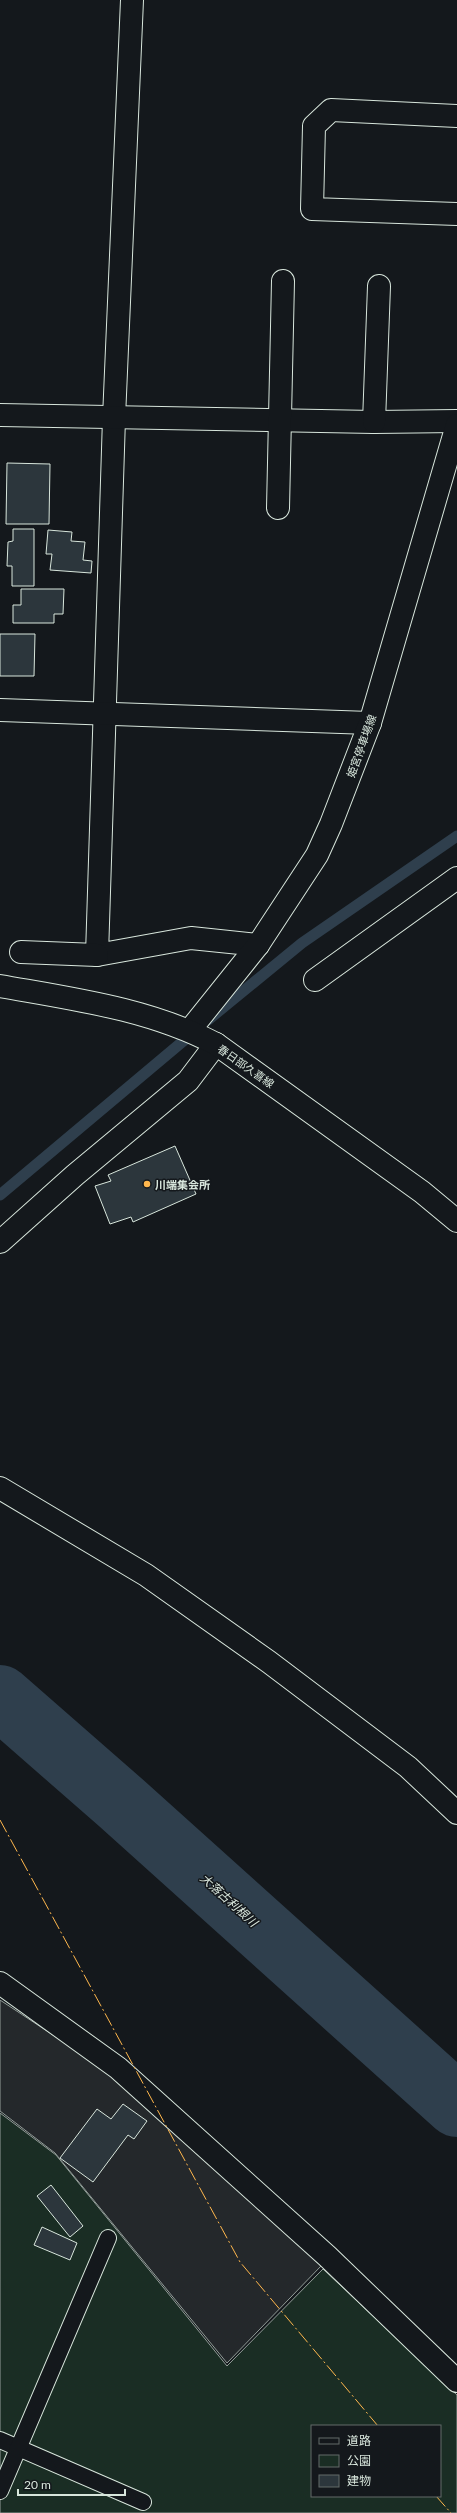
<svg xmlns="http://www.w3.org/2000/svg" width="457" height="2513" viewBox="0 0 457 2513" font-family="Lato,'Noto Sans JP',sans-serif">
  <rect width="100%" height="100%" fill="#14181c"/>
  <!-- green -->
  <path fill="#1a2d24" stroke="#939e99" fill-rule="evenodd" d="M0,2113l56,42 171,211 96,-97 134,126v118h-457zM312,2426h128v70h-128z"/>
  <!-- parking -->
  <polygon fill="#24282b" stroke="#939e99" points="0,2000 112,2074 322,2265 227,2363 55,2153 0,2111"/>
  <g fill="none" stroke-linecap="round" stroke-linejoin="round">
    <!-- stream -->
    <g stroke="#2f3f4d" stroke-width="11">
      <polyline points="208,1020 302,943 457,836"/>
      <polyline points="0,1195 194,1032"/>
    </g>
    <!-- river -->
    <polyline stroke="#2f3f4d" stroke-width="64" points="0,1697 120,1802 457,2105"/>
  </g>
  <!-- building -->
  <g fill="#2c363c" stroke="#d8e6dc">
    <polygon points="7,463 50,464 49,524 6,524"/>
    <polygon points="13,529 34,529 34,586 12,586 12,566 7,566 8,542 13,541"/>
    <polygon points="48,530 72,532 71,541 85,542 83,560 92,561 91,573 50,570 52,554 46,554"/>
    <polygon points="21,589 64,589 63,614 54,614 54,623 13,623 13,605 21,605"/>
    <polygon points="0,634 35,634 34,676 0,676"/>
    <polygon points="175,1146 196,1194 133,1222 131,1217 110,1224 95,1186 111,1181 108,1175"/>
    <polygon points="123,2104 147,2121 134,2139 128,2135 93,2182 60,2158 97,2109 111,2119"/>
    <polygon points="51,2185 83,2226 70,2237 37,2196"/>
    <polygon points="42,2227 77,2243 70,2260 34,2245"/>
  </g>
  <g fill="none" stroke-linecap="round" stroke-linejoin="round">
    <defs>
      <g id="lane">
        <polyline points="0,2440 143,2502"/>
        <polyline points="0,2491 108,2238"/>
      </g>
      <g id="street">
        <polyline points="132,0 114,418 97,955 191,938 258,945"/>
        <polyline points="457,116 331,110 314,126 312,209 457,214"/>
        <polyline points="0,415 374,422 457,421"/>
        <polyline points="374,422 379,286"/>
        <polyline points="278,508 283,281"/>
        <polyline points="0,710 370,723"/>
        <polyline points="21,952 97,955"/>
        <polyline points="315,980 457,878"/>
        <polyline points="0,1242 75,1175 188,1081 216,1044"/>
        <polyline points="0,1488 146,1575 269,1662 408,1767 457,1813"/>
        <polyline points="0,1983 118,2068 327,2256 457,2381"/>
      </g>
      <polyline id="secondary" points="190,1030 258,945 317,855 331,824 370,723 457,425"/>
      <path id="primary" d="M0,986c73,13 150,23 216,58l206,148 35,29"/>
    </defs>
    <!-- lane casing -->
    <use href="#lane" stroke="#d8e6dc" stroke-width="18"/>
    <!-- street casing -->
    <use href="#street" stroke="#d8e6dc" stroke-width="24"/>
    <!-- secondary casing -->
    <use href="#secondary" stroke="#d8e6dc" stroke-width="24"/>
    <!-- primary casing -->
    <use href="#primary" stroke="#d8e6dc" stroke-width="24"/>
    <!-- lane -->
    <use href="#lane" stroke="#14181c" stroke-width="16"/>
    <!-- street -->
    <use href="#street" stroke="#14181c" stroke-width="22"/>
    <!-- secondary -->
    <use href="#secondary" stroke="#14181c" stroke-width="22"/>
    <!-- primary -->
    <use href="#primary" stroke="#14181c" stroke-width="22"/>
    <!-- power -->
    <g stroke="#ffb74d" stroke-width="1" stroke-dasharray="14 3 2 3" stroke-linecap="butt">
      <polyline points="0,1820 240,2262 378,2426"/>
      <polyline points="436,2496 451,2513"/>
    </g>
  </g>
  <!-- markers -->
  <circle fill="#ffb74d" stroke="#14181c" stroke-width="1.5" cx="147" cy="1184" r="4"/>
  <g text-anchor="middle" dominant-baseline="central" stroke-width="3" stroke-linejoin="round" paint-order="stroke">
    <!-- street labels -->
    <g font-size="11" fill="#d8e6dc" stroke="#14181c">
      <text transform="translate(361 746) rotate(-70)">姫宮停車場線</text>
      <text transform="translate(246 1066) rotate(35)">春日部久喜線</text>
    </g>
    <!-- poi labels -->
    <g font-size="11" font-weight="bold" fill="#d8e6dc" stroke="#14181c" text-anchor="start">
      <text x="155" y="1184">川端集会所</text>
    </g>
    <!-- water labels -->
    <g font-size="12" font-style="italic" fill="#d8e6dc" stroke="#14181c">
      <text transform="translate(229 1900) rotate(42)">大落古利根川</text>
    </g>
  </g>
  <!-- legend -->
  <rect x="311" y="2425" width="130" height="72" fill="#14181c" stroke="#626a69"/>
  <rect x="319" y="2438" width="20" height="6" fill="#14181c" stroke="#626a69"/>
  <text x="347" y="2445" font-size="12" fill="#d8e6dc">道路</text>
  <rect x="319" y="2455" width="20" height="12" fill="#1a2d24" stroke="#626a69"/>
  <text x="347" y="2465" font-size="12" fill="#d8e6dc">公園</text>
  <rect x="319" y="2475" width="20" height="12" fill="#2c363c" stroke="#626a69"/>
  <text x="347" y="2485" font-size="12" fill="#d8e6dc">建物</text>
  <!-- scale -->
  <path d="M18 2489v6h107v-6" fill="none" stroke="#d8e6dc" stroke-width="2"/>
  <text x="24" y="2489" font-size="12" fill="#d8e6dc" stroke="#14181c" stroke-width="3" paint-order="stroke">20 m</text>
</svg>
